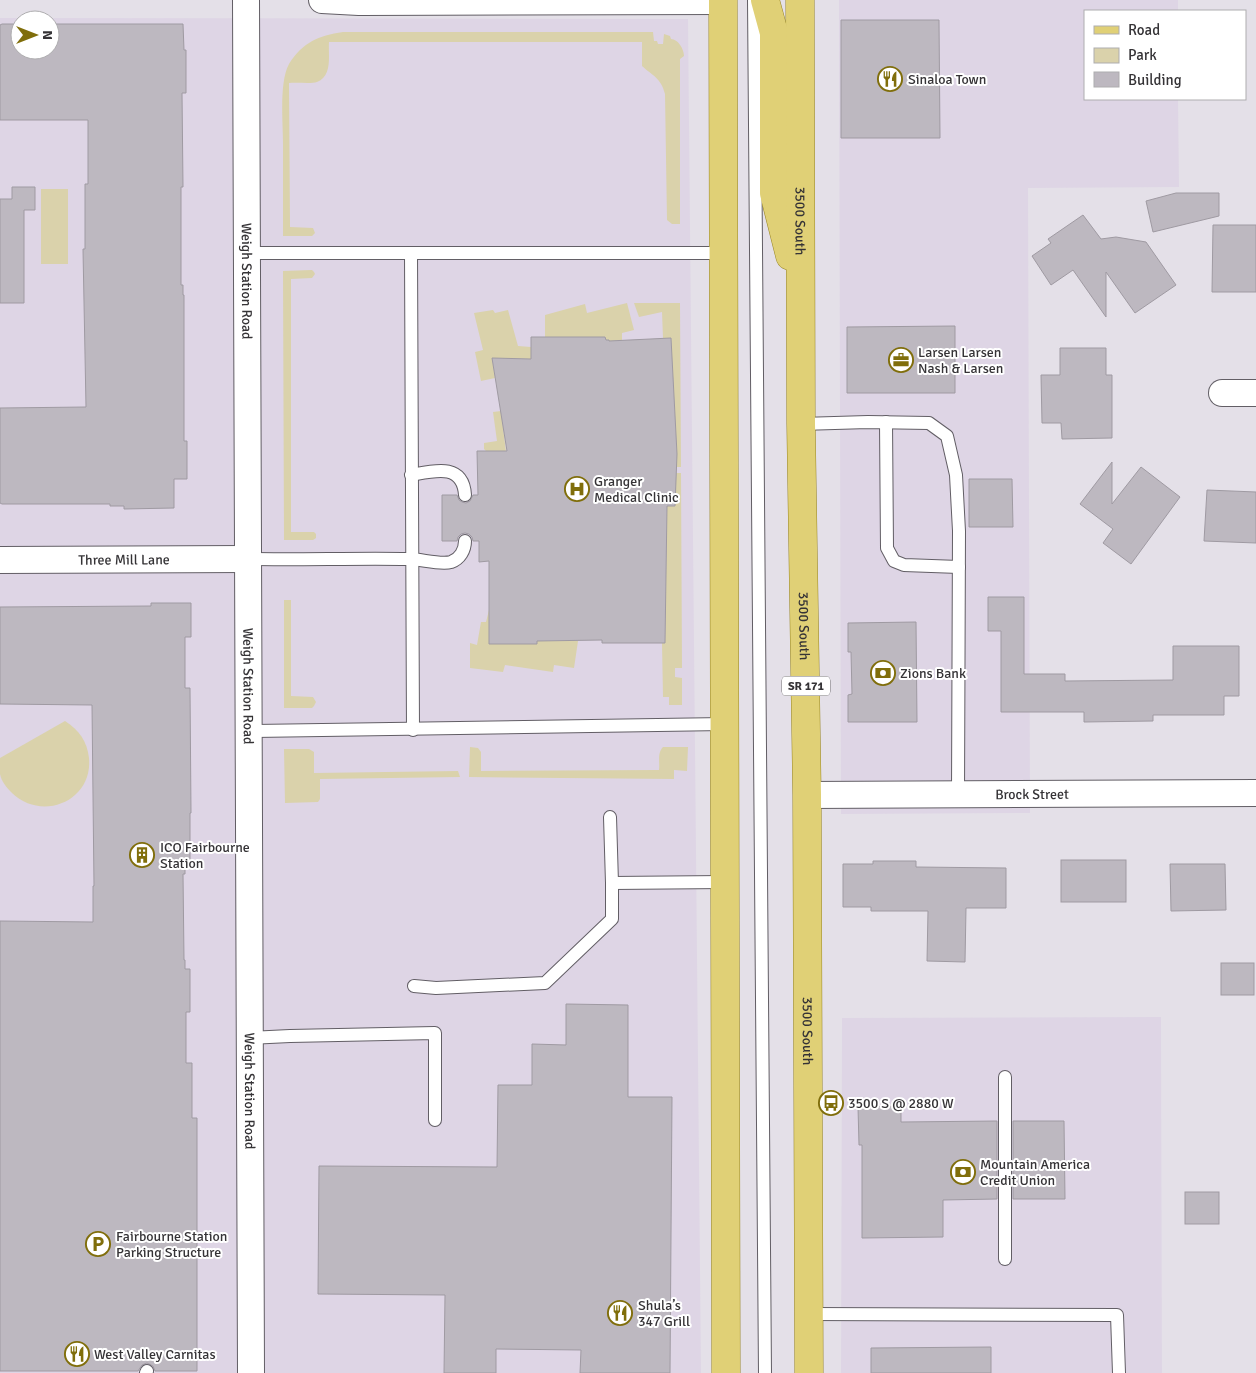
<svg xmlns="http://www.w3.org/2000/svg" width="1256" height="1373" viewBox="0 0 1256 1373" font-family="Signika,sans-serif">
  <rect width="100%" height="100%" fill="#e4e0e8"/>
  <!-- built -->
  <g fill="#ded5e5" fill-rule="evenodd">
    <polygon points="839,0 1178,0 1178,11 1085,11 1085,99 1178,99 1179,187 1028,188 1030,813 841,814"/>
    <path d="M0,18l688,1 13,1354h-701zM20,20h30v30h-30z"/>
    <polygon points="1161,1017 1162,1373 841,1373 842,1018"/>
  </g>
  <!-- green -->
  <g fill="#dad2ab">
    <path d="M343,32h310l1,9h3l1,3h5l1,-10 6,2 1,3c7,0 13,10 13,17l-4,3v165h-8l-5,-4 -2,-126c-4,-16 -12,-18 -23,-28v-24h-313c-1,13 4,34 -12,40 -6,2 -20,0 -28,1l1,144 23,1 2,5 -3,3h-29c0,-31 0,-62 0,-92 0,-21 -4,-62 6,-80 14,-22 29,-28 54,-32z"/>
    <rect x="41" y="189" width="27" height="75"/>
    <polygon points="312,270 314,272 315,274 312,278 291,279 291,532 314,532 316,534 316,538 313,540 284,540 283,271"/>
    <polygon points="627,303 634,330 622,333 622,343 609,344 609,340 606,340 605,337 545,337 545,315 585,304 587,313"/>
    <polygon points="634,303 680,303 681,467 676,467 676,437 671,338 663,338 662,312 639,317"/>
    <polygon points="493,310 495,313 508,310 518,346 531,347 531,359 492,358 495,378 481,381 475,352 483,350 474,313"/>
    <polygon points="501,411 507,460 486,451 484,449 484,443 497,441 493,412"/>
    <polygon points="676,473 681,473 682,668 675,668 675,677 682,678 682,705 669,705 669,697 663,697 662,643 665,642 667,506"/>
    <polygon points="284,600 291,600 291,696 313,697 316,702 314,706 312,708 284,708"/>
    <polygon points="489,610 489,644 537,644 537,641 578,641 574,668 554,665 553,672 505,665 503,672 470,668 470,643 477,645 481,622 486,622"/>
    <path d="M65,721c14,9 22,20 24,37 4,43 -47,64 -77,35 -5,-5 -11,-12 -12,-19 0,-5 0,-11 0,-16z"/>
    <path d="M470,747l8,1 3,4v19l178,-1c1,-8 -2,-17 4,-23h25l-1,24 -13,-1v9l-205,-2z"/>
    <polygon points="284,749 309,749 314,752 314,773 458,771 460,777 320,779 320,799 318,802 285,803"/>
  </g>
  <!-- building -->
  <g fill="#bdb8c0" stroke="#9f9aa2">
    <polygon points="841,20 939,20 940,138 841,138"/>
    <polygon points="2,24 20,24 20,50 50,50 50,24 183,24 184,50 186,50 186,93 182,93 183,187 181,187 181,285 183,285 183,295 184,295 184,441 187,441 187,479 174,479 174,508 124,509 124,506 110,506 110,504 2,504 0,503 0,408 86,407 83,249 85,249 85,184 88,184 88,120 0,120 0,25"/>
    <polygon points="12,187 35,187 35,210 24,210 24,303 0,303 0,199 12,199"/>
    <polygon points="1176,193 1219,193 1219,216 1153,232 1146,201"/>
    <polygon points="1083,215 1101,239 1116,237 1146,242 1176,285 1135,313 1106,272 1106,317 1073,270 1051,285 1032,256 1051,243 1048,239"/>
    <polygon points="1213,225 1256,225 1256,292 1212,292"/>
    <polygon points="955,326 955,393 847,393 847,327"/>
    <polygon points="531,337 605,337 606,340 609,340 609,341 671,338 677,454 675,506 667,506 665,643 602,643 602,640 537,641 537,644 489,644 489,561 479,562 479,541 473,541 472,537 469,534 465,533 461,534 458,537 457,541 442,541 442,495 457,495 459,500 462,502 466,503 470,501 473,495 478,495 477,451 507,451 492,358 531,359"/>
    <polygon points="1060,348 1106,348 1106,375 1112,375 1112,438 1062,439 1061,423 1042,423 1041,375 1060,375"/>
    <polygon points="1112,462 1112,504 1141,467 1180,497 1131,564 1103,543 1113,529 1080,504"/>
    <polygon points="969,479 1012,479 1013,527 969,527"/>
    <polygon points="1207,490 1256,492 1256,543 1204,541"/>
    <polygon points="988,597 1024,597 1024,674 1065,674 1065,681 1173,680 1173,646 1239,646 1239,696 1224,696 1224,715 1153,715 1153,721 1084,722 1084,712 1001,712 1001,631 988,631"/>
    <polygon points="151,603 191,603 191,637 185,637 185,688 190,688 191,813 190,813 190,864 185,864 185,874 183,874 184,960 185,960 185,969 190,969 190,1012 186,1012 186,1063 192,1063 192,1118 197,1118 197,1371 155,1371 153,1366 147,1363 142,1365 138,1371 0,1371 0,921 93,922 93,886 94,886 92,705 0,704 0,607 151,606"/>
    <polygon points="916,622 917,722 848,722 848,695 852,694 851,652 848,652 848,623"/>
    <rect x="1061" y="860" width="65" height="42"/>
    <polygon points="873,861 916,861 916,867 1006,868 1006,908 966,908 965,962 927,961 928,911 871,911 871,907 843,907 843,864 873,864"/>
    <polygon points="1170,864 1225,864 1226,910 1171,911"/>
    <rect x="1221" y="963" width="33" height="32"/>
    <polygon points="566,1004 628,1005 628,1097 672,1097 670,1373 580,1373 581,1350 496,1349 496,1373 444,1373 445,1295 318,1294 319,1166 497,1167 498,1085 532,1085 532,1044 566,1045"/>
    <polygon points="901,1106 901,1122 997,1121 997,1199 943,1200 943,1237 862,1238 862,1145 859,1145 858,1107"/>
    <polygon points="1013,1121 1064,1121 1065,1199 1013,1199"/>
    <rect x="1185" y="1192" width="34" height="32"/>
    <polygon points="991,1347 991,1373 871,1373 871,1348"/>
  </g>
  <g fill="none" stroke-linecap="round" stroke-linejoin="round">
    <defs>
      <g id="lane">
        <polyline points="754,0 765,1373"/>
        <polyline points="247,253 723,253"/>
        <polyline points="411,253 413,730"/>
        <polyline points="886,422 887,548 894,561 904,565 959,567"/>
        <polyline points="801,424 868,422 929,423 947,436 956,475 959,531 958,794"/>
        <path d="M411,475c22,-4 52,-13 54,20"/>
        <path d="M248,559c54,1 107,-1 161,0 12,0 31,6 42,3 9,-3 14,-12 14,-21"/>
        <polyline points="249,731 724,724"/>
        <polyline points="612,883 724,882"/>
        <polyline points="414,986 436,988 545,983 612,919 612,883 610,817"/>
        <polyline points="249,1038 290,1036 435,1033 435,1120"/>
        <polyline points="1005,1077 1005,1259"/>
        <polyline points="809,1314 1117,1315 1119,1373"/>
        <polyline points="146,1373 147,1371"/>
      </g>
      <g id="street">
        <path id="s1" d="M246,0l5,1373"/>
        <polyline points="322,0 359,2 723,1"/>
        <polyline points="1222,393 1256,393"/>
        <path id="s2" d="M0,560l248,-1"/>
        <path id="s3" d="M807,795l449,-2"/>
      </g>
      <g id="primary">
        <polyline points="723,0 726,1373"/>
        <polyline points="765,0 774,33 774,193 790,256"/>
        <path id="s4" d="M800,0l1,424 6,371 2,578"/>
      </g>
    </defs>
    <!-- lane casing -->
    <use href="#lane" stroke="#625e65" stroke-width="14"/>
    <!-- street casing -->
    <use href="#street" stroke="#625e65" stroke-width="28"/>
    <!-- primary casing -->
    <use href="#primary" stroke="#978524" stroke-width="29"/>
    <!-- lane -->
    <use href="#lane" stroke="#fff" stroke-width="12"/>
    <!-- street -->
    <use href="#street" stroke="#fff" stroke-width="26"/>
    <!-- primary -->
    <use href="#primary" stroke="#e0d076" stroke-width="28"/>
  </g>
  <!-- icons -->
  <defs>
    <symbol id="restaurant-ring" viewBox="-11 -11 22 22"><circle r="9.5" fill="#fff" stroke="#806e0b" stroke-width="1.5"/><path d="M-5-6h1v4h1v-4h1v4h1v-4h1v5L-1.5 .5V6h-2V.5L-5-1ZM5-6V6H3V1.5H1.5Q1.5-4 5-6Z" fill="#806e0b"/></symbol>
    <symbol id="office-ring" viewBox="-11 -11 22 22"><circle r="9.5" fill="#fff" stroke="#806e0b" stroke-width="1.5"/><path d="M-6-3h4V-5.5h4V-3h4V5H-6ZM-1-4.5V-3h2v-1.5ZM-6 0V1H6V0Z" fill="#806e0b"/></symbol>
    <symbol id="hospital-ring" viewBox="-11 -11 22 22"><circle r="9.5" fill="#fff" stroke="#806e0b" stroke-width="1.5"/><path d="M-5-5h3v3.5h4V-5h3V5h-3V1.5h-4V5h-3Z" fill="#806e0b"/></symbol>
    <symbol id="bank-ring" viewBox="-11 -11 22 22"><circle r="9.5" fill="#fff" stroke="#806e0b" stroke-width="1.5"/><path d="M-6-4H6V4H-6ZM0-2.3a2.3 2.3 0 1 0 0 4.6a2.3 2.3 0 1 0 0-4.6Z" fill="#806e0b"/></symbol>
    <symbol id="building-ring" viewBox="-11 -11 22 22"><circle r="9.5" fill="#fff" stroke="#806e0b" stroke-width="1.5"/><path d="M-4-6H4V6H1V3H-1V6H-4ZM-2.5-4.3h1.7v1.8h-1.7ZM.8-4.3h1.7v1.8H.8ZM-2.5-1h1.7V.8h-1.7ZM.8-1h1.7V.8H.8Z" fill="#806e0b"/></symbol>
    <symbol id="bus-ring" viewBox="-11 -11 22 22"><circle r="9.5" fill="#fff" stroke="#806e0b" stroke-width="1.5"/><path d="M-5-6H5V4H4V6H2V4H-2V6H-4V4H-5ZM-3.5-4V0h7V-4ZM-3.5 1.2v1.5H-2V1.2ZM2 1.2v1.5H3.5V1.2Z" fill="#806e0b"/></symbol>
    <symbol id="parking-ring" viewBox="-11 -11 22 22"><circle r="9.5" fill="#fff" stroke="#806e0b" stroke-width="1.5"/><path d="M-3.5-5.5H1a3.5 3.5 0 0 1 0 7H-1V5.5H-3.5ZM-1-3.4V-.6H.8a1.4 1.4 0 0 0 0-2.8Z" fill="#806e0b"/></symbol>
  </defs>
  <g fill-rule="evenodd">
    <use href="#restaurant-ring" x="876" y="65" width="28" height="28"/>
    <use href="#office-ring" x="887" y="346" width="28" height="28"/>
    <use href="#hospital-ring" x="563" y="475" width="28" height="28"/>
    <use href="#bank-ring" x="869" y="659" width="28" height="28"/>
    <use href="#building-ring" x="128" y="841" width="28" height="28"/>
    <use href="#bus-ring" x="817" y="1089" width="28" height="28"/>
    <use href="#bank-ring" x="949" y="1158" width="28" height="28"/>
    <use href="#parking-ring" x="84" y="1230" width="28" height="28"/>
    <use href="#restaurant-ring" x="606" y="1299" width="28" height="28"/>
    <use href="#restaurant-ring" x="63" y="1340" width="28" height="28"/>
  </g>
  <g text-anchor="middle" dominant-baseline="central" stroke-width="4" stroke-linejoin="round" paint-order="stroke">
    <!-- shield labels -->
    <rect fill="#fff" stroke="#727072" stroke-width="1" x="782" y="676.5" width="48" height="19" rx="4"/>
    <g font-size="12" font-weight="bold" fill="#353336">
      <text x="806" y="686">SR 171</text>
    </g>
    <!-- poi labels -->
    <g font-size="14" fill="#353336" stroke="#fff" text-anchor="start">
      <text x="908" y="79">Sinaloa Town</text>
      <text x="918" y="352">Larsen Larsen<tspan x="918" dy="16">Nash &amp; Larsen</tspan></text>
      <text x="594" y="481">Granger<tspan x="594" dy="16">Medical Clinic</tspan></text>
      <text x="900" y="673">Zions Bank</text>
      <text x="160" y="847">ICO Fairbourne<tspan x="160" dy="16">Station</tspan></text>
      <text x="848" y="1103">3500 S @ 2880 W</text>
      <text x="980" y="1164">Mountain America<tspan x="980" dy="16">Credit Union</tspan></text>
      <text x="116" y="1236">Fairbourne Station<tspan x="116" dy="16">Parking Structure</tspan></text>
      <text x="638" y="1305">Shula’s<tspan x="638" dy="16">347 Grill</tspan></text>
      <text x="94" y="1354">West Valley Carnitas</text>
    </g>
    <!-- street labels -->
    <g font-size="14" fill="#353336" stroke="#fff">
      <text stroke="none"><textPath href="#s4" startOffset="221">3500 South</textPath></text>
      <text stroke="none"><textPath href="#s1" startOffset="281">Weigh Station Road</textPath></text>
      <text stroke="none"><textPath href="#s2" startOffset="124">Three Mill Lane</textPath></text>
      <text stroke="none"><textPath href="#s4" startOffset="626">3500 South</textPath></text>
      <text stroke="none"><textPath href="#s1" startOffset="686">Weigh Station Road</textPath></text>
      <text stroke="none"><textPath href="#s3" startOffset="225">Brock Street</textPath></text>
      <text stroke="none"><textPath href="#s4" startOffset="1031">3500 South</textPath></text>
      <text stroke="none"><textPath href="#s1" startOffset="1091">Weigh Station Road</textPath></text>
    </g>
  </g>
  <!-- legend -->
  <rect x="1084" y="10" width="162" height="90" fill="#ffffff" stroke="#aeadaf"/>
  <rect x="1094" y="26" width="25" height="8" fill="#e0d076" stroke="#aeadaf"/>
  <text x="1128" y="35" font-size="15" fill="#353336">Road</text>
  <rect x="1094" y="48" width="25" height="15" fill="#dad2ab" stroke="#aeadaf"/>
  <text x="1128" y="60" font-size="15" fill="#353336">Park</text>
  <rect x="1094" y="72" width="25" height="15" fill="#bdb8c0" stroke="#aeadaf"/>
  <text x="1128" y="85" font-size="15" fill="#353336">Building</text>
  <!-- north arrow -->
  <g transform="translate(35 35) rotate(90)"><circle r="24" fill="#ffffff" stroke="#aeadaf"/>
  <path d="M0-4L9 19L0 12L-9 19Z" fill="#806e0b"/>
  <text y="-8" font-size="14" font-weight="bold" text-anchor="middle" fill="#353336">N</text>
  </g>
</svg>
